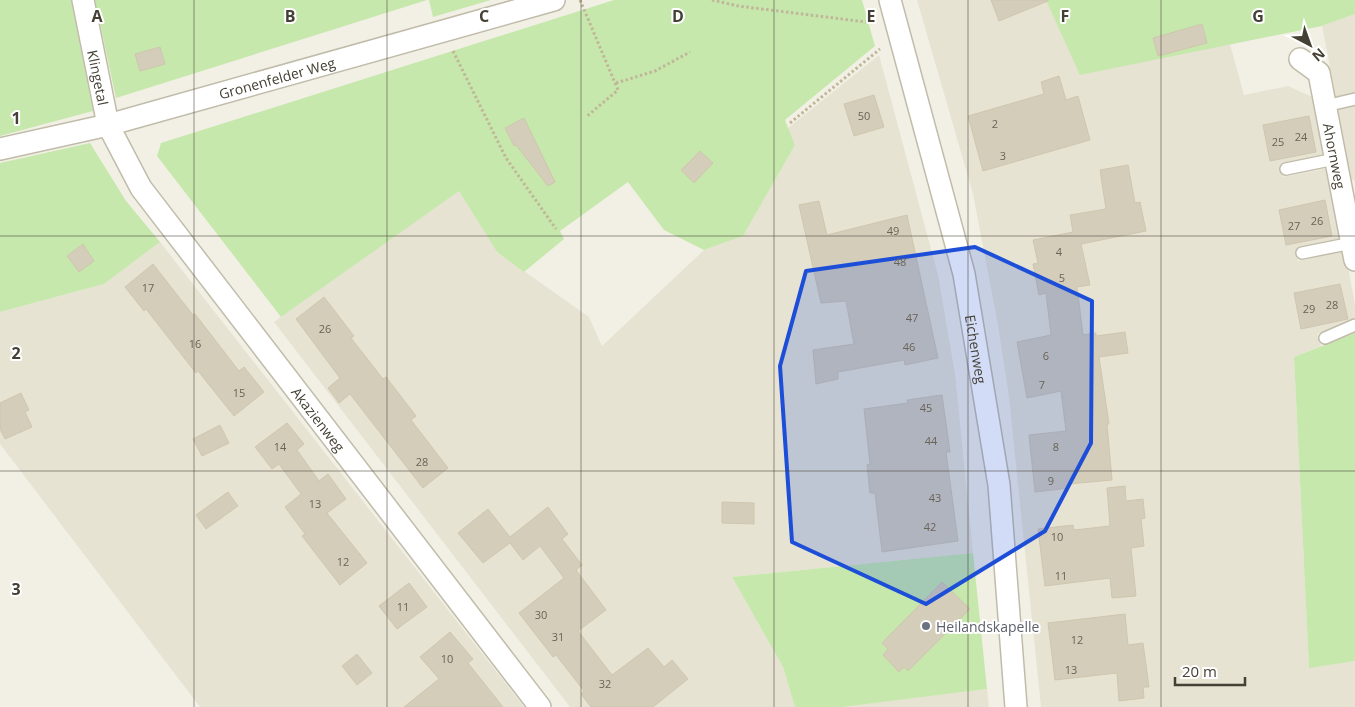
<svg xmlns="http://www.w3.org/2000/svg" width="1355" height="707" viewBox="0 0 1355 707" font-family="'Open Sans',sans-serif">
  <rect width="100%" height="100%" fill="#f2f0e5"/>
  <!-- residential -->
  <g fill="#e7e3d3">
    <polygon points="917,0 1042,0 1230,44 1244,95 1288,86 1317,99 1327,154 1281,164 1283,177 1329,168 1343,239 1296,250 1298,261 1345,251 1355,305 1355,319 1317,334 1321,346 1294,357 1309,667 1355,661 1355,707 1041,707 1009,397 998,325 973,194"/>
    <polygon points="1355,14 1355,93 1336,98 1322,26"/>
    <polygon points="879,55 938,275 955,374 973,553 732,577 783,667 795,707 570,707 274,322 459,190 497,252 589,317 602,346 704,250 743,236 795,145 788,128"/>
    <polygon points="1355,105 1355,182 1351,178 1338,109"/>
    <polygon points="160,242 524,707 200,707 0,444 0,312 104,284"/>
    <polygon points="987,689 989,707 843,707"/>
  </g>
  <!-- green -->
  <g fill="#c6e8ad">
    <polygon points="0,0 71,0 93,111 0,136"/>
    <polygon points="95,0 427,0 116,98"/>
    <polygon points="429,0 491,0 433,17"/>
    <polygon points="614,0 862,0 875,46 785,120 795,145 743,236 704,250 664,230 628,182 560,231 564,239 524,272 497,252 459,191 281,317 157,156 161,143"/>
    <polygon points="1046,0 1355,0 1355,14 1322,26 1080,75"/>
    <polygon points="90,143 126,201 160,242 104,284 0,312 0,163"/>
    <polygon points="1355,333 1355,661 1309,668 1294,357"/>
    <polygon points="973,553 987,689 843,707 795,707 783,667 732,577"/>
  </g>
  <!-- building -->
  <g fill="#d4cdba" stroke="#cfc6ad">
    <polygon points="991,0 1048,0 1048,1 999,21"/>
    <polygon points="1202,24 1207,43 1158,56 1153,38"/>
    <polygon points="160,47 165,64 140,71 135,54"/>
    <polygon points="1059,76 1066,100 1078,96 1090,140 983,171 968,116 1044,94 1041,82"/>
    <polygon points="874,95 884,127 854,136 844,104"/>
    <polygon points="1309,116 1316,152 1270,161 1263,125"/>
    <polygon points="524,118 555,182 548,186 516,145 514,146 505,128"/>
    <polygon points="700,151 713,163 694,183 681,170"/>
    <polygon points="1128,165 1135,203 1140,202 1146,231 1081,244 1090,285 1077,287 1083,335 1096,333 1096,336 1125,332 1128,353 1099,357 1109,424 1107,424 1112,480 1069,484 1069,488 1035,492 1029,435 1066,431 1061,391 1027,398 1017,342 1051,335 1046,293 1039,295 1033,264 1038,263 1033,240 1073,232 1070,215 1106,209 1100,170"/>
    <polygon points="1325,200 1332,236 1286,245 1279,210"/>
    <polygon points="819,201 827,235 907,215 938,358 905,365 904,360 838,372 838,379 816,384 813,350 854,344 846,301 821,303 799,205"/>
    <polygon points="83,244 94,261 79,272 67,256"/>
    <polygon points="153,264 193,315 195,314 239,371 244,367 264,392 234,416 198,371 196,373 146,309 144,311 125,287"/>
    <polygon points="1340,284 1348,319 1301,329 1294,293"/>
    <polygon points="324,297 354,336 351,338 383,379 386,377 416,416 411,420 448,468 423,488 350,394 339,403 328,388 340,378 296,319"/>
    <polygon points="21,393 29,410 25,412 32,427 5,439 0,429 0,403"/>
    <polygon points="942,395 950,452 946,452 958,541 882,552 875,493 870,493 867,465 870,464 864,409 908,403 907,400"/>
    <polygon points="287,423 304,444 297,450 319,481 328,474 346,499 327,513 367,563 340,585 302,536 305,534 285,507 301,494 279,464 272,469 255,447"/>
    <polygon points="220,425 229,443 202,456 193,439"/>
    <polygon points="1125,486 1126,501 1143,499 1145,518 1141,519 1144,546 1131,548 1136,596 1112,598 1110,578 1045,586 1038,529 1073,525 1074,530 1110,526 1107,488"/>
    <polygon points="228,492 238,506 206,529 196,515"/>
    <polygon points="722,502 754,503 754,524 722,523"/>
    <polygon points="548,507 568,534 562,539 582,565 576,570 606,610 578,631 612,675 648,648 664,667 672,660 688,679 653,707 591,707 581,694 584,691 556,655 553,657 519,613 564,578 540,546 523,560 510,543 483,563 458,533 488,509 510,537"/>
    <polygon points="942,582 970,609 908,671 904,667 899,672 883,655 888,649 882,643"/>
    <polygon points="409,583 427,607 397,629 379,606"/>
    <polygon points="1125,614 1128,645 1143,643 1149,687 1143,687 1144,698 1119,701 1117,673 1055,680 1048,623"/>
    <polygon points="450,632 473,659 468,663 503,707 404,707 439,679 420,657"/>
    <polygon points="357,654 372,673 357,685 342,666"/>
  </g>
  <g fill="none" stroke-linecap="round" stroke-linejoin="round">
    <defs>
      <g id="service">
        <polyline points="1325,106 1355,99"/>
        <polyline points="1286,169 1335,159"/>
        <polyline points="1302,253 1352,243"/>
        <polyline points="1325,338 1355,325"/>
      </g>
      <g id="minor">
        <path id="s1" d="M83,0l25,125 33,63 399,519"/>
        <path id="s2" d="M890,0l74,274 35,211 17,222"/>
        <path id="s3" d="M1300,59l19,14 36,187"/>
        <path id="s4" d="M0,149l108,-24 446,-125"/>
      </g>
    </defs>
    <!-- service casing -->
    <use href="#service" stroke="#c1bcaa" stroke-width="14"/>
    <!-- minor casing -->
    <use href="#minor" stroke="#c1bcaa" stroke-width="24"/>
    <!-- path -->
    <g stroke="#c0b698" stroke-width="3" stroke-dasharray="2.5 2.5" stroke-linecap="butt">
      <polyline points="580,0 618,90 586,117"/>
      <polyline points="712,0 738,6 874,23"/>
      <polyline points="453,51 506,158 556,229"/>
      <polyline points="616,83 655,71 690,52"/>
      <polyline points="790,123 880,49"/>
    </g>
    <!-- service -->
    <use href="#service" stroke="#fff" stroke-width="11"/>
    <!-- minor -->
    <use href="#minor" stroke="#fff" stroke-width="21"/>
  </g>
  <!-- marked area -->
  <path fill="#1d4ed8" fill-opacity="0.2" stroke="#1d4ed8" stroke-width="4" stroke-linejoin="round" d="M975,247l117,54 -1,142 -46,88 -119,73 -134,-62 -12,-176 26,-95z"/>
  <!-- grid -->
  <path fill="none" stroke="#454034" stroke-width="1" stroke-opacity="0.55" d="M194,0v707M387,0v707M581,0v707M774,0v707M968,0v707M1161,0v707M0,236h1355M0,471h1355"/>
  <!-- markers -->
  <circle fill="#6b7280" stroke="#fff" stroke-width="2" cx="926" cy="626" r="5"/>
  <g text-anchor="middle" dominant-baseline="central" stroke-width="4" stroke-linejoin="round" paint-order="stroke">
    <!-- number labels -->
    <g font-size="11" fill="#696356">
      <text x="864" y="115">50</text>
      <text x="995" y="123">2</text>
      <text x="1301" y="136">24</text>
      <text x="1278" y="141">25</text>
      <text x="1003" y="155">3</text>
      <text x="1317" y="220">26</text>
      <text x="1294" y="225">27</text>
      <text x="893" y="230">49</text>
      <text x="1059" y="251">4</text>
      <text x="900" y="261">48</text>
      <text x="1062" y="277">5</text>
      <text x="148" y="287">17</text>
      <text x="1332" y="304">28</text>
      <text x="1309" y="308">29</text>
      <text x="912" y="317">47</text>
      <text x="325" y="328">26</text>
      <text x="195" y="343">16</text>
      <text x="909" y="346">46</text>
      <text x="1046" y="355">6</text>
      <text x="1042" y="384">7</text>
      <text x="239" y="392">15</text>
      <text x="926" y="407">45</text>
      <text x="931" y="440">44</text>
      <text x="280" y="446">14</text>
      <text x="1056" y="446">8</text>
      <text x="422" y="461">28</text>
      <text x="1051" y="480">9</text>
      <text x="935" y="497">43</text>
      <text x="315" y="503">13</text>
      <text x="930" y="526">42</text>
      <text x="1057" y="536">10</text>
      <text x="343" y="561">12</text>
      <text x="1061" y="575">11</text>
      <text x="403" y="606">11</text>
      <text x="541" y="614">30</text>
      <text x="558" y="636">31</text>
      <text x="1077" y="639">12</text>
      <text x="447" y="658">10</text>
      <text x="1071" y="669">13</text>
      <text x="605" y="683">32</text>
    </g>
    <!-- street labels -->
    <g font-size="14" fill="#454034" stroke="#fff">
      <text stroke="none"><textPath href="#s1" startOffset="79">Klingetal</textPath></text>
      <text stroke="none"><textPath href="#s4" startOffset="286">Gronenfelder Weg</textPath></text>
      <text stroke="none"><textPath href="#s3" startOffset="108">Ahornweg</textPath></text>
      <text stroke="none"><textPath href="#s2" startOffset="360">Eichenweg</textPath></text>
      <text stroke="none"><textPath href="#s1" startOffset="490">Akazienweg</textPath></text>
    </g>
    <!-- worship labels -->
    <g font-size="14" fill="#5b616d" stroke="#fff" text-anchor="start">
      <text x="936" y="626">Heilandskapelle</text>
    </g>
  </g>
  <g font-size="16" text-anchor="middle" font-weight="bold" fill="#454034" stroke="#fff" stroke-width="4" stroke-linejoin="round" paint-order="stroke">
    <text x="97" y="22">A</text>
    <text x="290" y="22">B</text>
    <text x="484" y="22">C</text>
    <text x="678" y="22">D</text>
    <text x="871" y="22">E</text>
    <text x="1065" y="22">F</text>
    <text x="1258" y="22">G</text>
    <text x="16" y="124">1</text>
    <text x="16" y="359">2</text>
    <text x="16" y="595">3</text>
  </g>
  <!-- north arrow -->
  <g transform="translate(1310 45) rotate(139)" stroke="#ffffff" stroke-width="4" paint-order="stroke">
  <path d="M0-4L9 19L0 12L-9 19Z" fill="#454034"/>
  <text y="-8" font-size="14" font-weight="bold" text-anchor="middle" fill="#454034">N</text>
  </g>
  <!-- scale -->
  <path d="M1175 677v8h70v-8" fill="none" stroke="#454034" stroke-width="2.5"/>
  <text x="1182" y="677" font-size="15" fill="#454034" stroke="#ffffff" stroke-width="4" paint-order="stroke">20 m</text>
</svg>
